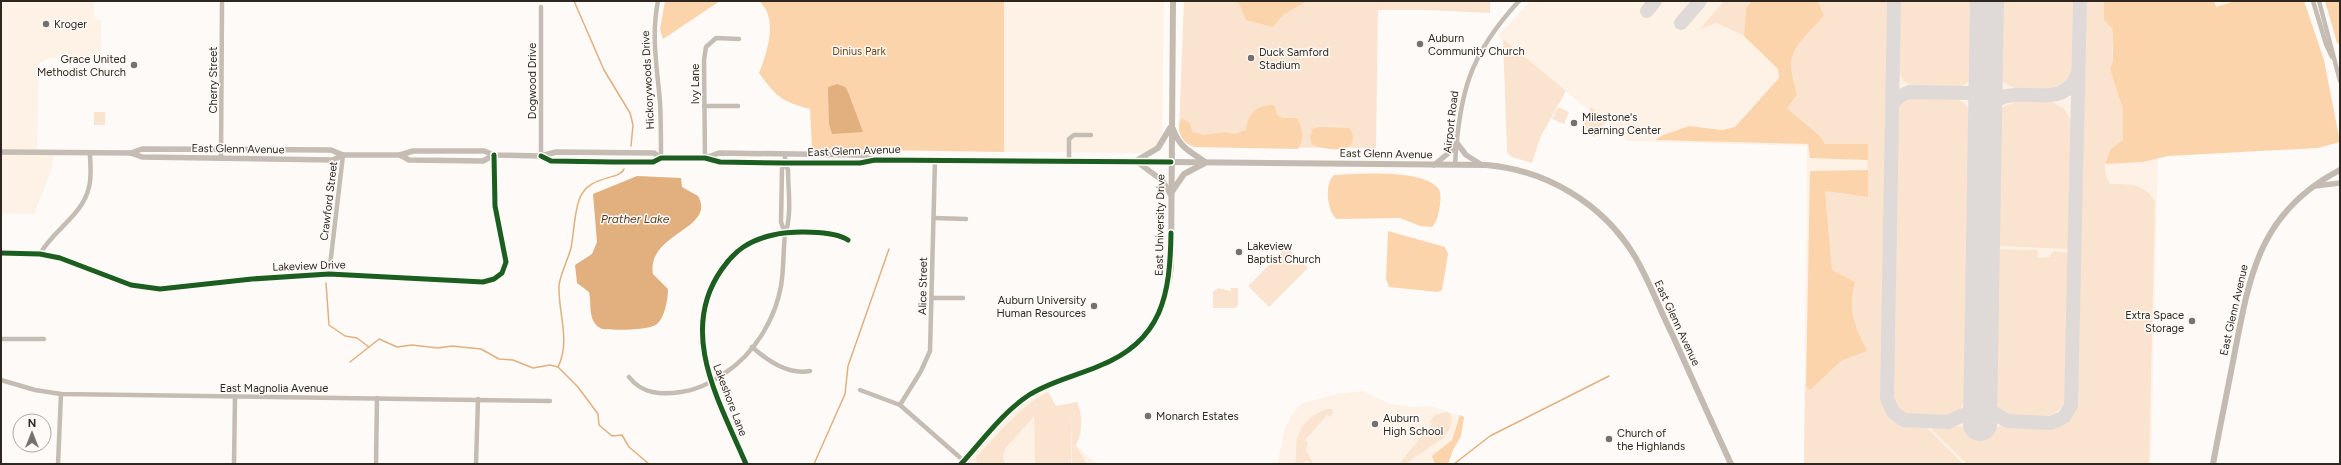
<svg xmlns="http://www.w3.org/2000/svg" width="2341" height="465" viewBox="0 0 2341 465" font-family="Figtree,sans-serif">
  <rect width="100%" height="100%" fill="#fdfaf8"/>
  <!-- built -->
  <g fill="#fef1e6">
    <polygon points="1,1 94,1 94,19 101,20 101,49 97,56 49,58 39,63 37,152 53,153 52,169 34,214 1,213"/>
    <polygon points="1004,1 1164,1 1162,134 1158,145 1147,153 1004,152"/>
    <polygon points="1530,1 2239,1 2159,107 2151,464 1804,464 1807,146 1627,141 1498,36"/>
    <polygon points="1045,386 1056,406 1077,402 1082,416 1081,435 1076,446 1095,462 1102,464 967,464 964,461 1010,411"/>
    <polygon points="1363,391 1390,404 1412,407 1430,406 1464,417 1461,436 1453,450 1448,464 1265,464 1278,462 1284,432 1290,417 1301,404 1336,394"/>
  </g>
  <!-- green -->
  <g fill="#fbe4cf">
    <polygon points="1184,1 1490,1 1490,13 1424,10 1378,10 1376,148 1195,147 1185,142 1179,129"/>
    <polygon points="1724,1 1752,1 1746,8 1744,36 1717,23 1700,29"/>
    <path d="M1818,1h72l-7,397c4,23 21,27 42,28l38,38h-159l1,-79 5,5 31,-29 25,-10c-12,-26 -18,-40 -11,-69l-23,-12 -7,-79 42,6 1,-53h-43l-4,-7 -34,-29 10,-13c-2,-9 -5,-19 -6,-28 -1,-21 22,-37 33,-52z"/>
    <polygon points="1898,1 1975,1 1974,70 1967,83 1954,90 1920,89 1904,82 1897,68"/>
    <polygon points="1998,1 2074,1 2073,68 2066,83 2051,90 2017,89 2004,83 1999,76 1997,69"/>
    <path d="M2085,1h19v19l9,10 1,10 -2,8 1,12 -3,9 13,41v30c-16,13 -24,25 -13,44 19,0 35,-1 45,18l-6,262h-182l-36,-35v-3l121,1 17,-10 8,-16z"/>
    <polygon points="1503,39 1566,91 1541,136 1532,163 1512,157 1507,152"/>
    <path d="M1918,97c22,0 47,-5 55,20l-5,276 -8,16 -16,9 -40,-3 -6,-5 -7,-15 5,-279 7,-14z"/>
    <path d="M2018,101c22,0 45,-4 53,20l-3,128 -74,-3 2,-125 7,-14z"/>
    <polygon points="1558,107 1569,112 1564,124 1552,119"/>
    <polygon points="1591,107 1607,121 1595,137 1581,131"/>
    <rect x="94" y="112" width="11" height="13"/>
    <polygon points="1287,247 1308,268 1269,307 1248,286"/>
    <path d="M1997,249l41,1v8l13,-1v-4l4,-2 14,2 -2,142c-3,7 -5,13 -12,18 -10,6 -48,6 -57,-3 -4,-4 -6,-9 -7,-14l2,-145z"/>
    <polygon points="1218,288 1230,291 1231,288 1238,288 1238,306 1235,308 1213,308 1213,292"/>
    <path d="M1048,392l8,14 21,-4c6,16 5,28 -1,44l11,18h-15l-1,-49v49h-36l-1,-48 -29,33 -2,8 2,7h-28l-1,-7c23,-23 42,-50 72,-65z"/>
    <path d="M1327,409h5l1,4 -3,4 -3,-2 -22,25 3,3 -2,7 6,11 -1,2 -5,-3 -3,4h-8c2,-6 1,-12 1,-19 2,-18 14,-30 31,-36z"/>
    <path d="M1447,412l4,3c2,7 -1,17 -8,21l2,1 -40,27h-6l33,-40 -2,-3 5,-6z"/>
  </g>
  <!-- forest -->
  <g fill="#fcd4ac">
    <polygon points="665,1 720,1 663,39 660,29"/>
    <path d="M759,1h245v151l-192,-3 -2,-40c-30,-8 -33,-12 -51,-36 8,-21 20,-54 0,-72z"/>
    <polygon points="1238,1 1307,1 1284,14 1273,27 1246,20"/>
    <path d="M1752,1h66l6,14c-11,15 -34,31 -33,52 1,9 4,19 6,28l-10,13 34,29 4,7h43v16l-58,-2 -2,-14 -153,-4 8,-5 26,-9 33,4 13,-3 44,-49 -1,-9 -34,-33 2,-28z"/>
    <polygon points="2104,1 2214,1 2216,7 2235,1 2304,1 2324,60 2340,142 2318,148 2168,156 2143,162 2105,164 2111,149 2123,140 2123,110 2110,69 2113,60 2113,30 2104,20"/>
    <polygon points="2325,1 2340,1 2340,45 2337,43"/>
    <path d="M1272,105l3,1 2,9 6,3h14c5,9 8,21 1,31l-103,-2c-12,-3 -21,-17 -13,-29l8,5 2,9 13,3 20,-3 10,2 11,-4c2,-16 9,-24 26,-25z"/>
    <path d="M1319,127l30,1c5,6 5,11 1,18 -12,6 -25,3 -38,-1l-2,-8 3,-8z"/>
    <path d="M1868,170v27l-43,-6 7,79 23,12c-7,29 -1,43 12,69l-26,10 -31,29 -4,-4 4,-215z"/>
    <path d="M1334,175c25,-1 85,-6 103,12 4,3 4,13 3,17 -1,8 -2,17 -8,23l-12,-1 -20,-8 -63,1c-10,-7 -13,-36 -3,-44z"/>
    <polygon points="1388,231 1445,247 1448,254 1442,290 1438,292 1389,287 1386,279"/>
    <polygon points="1460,415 1464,417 1461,436 1453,450 1448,464 1435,464 1432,456 1452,440"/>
  </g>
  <!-- water -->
  <g fill="#e1b07e">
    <polygon points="837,84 845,87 848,92 863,132 832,134 829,124 828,90 828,87"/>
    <path d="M637,176l44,2 1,9 16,9c19,33 -52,37 -45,78l15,15c0,10 -3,28 -11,35 -8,7 -44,6 -55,5 -15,-7 -10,-24 -13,-37l-12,-9 -2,-18 17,-11 5,-12 -4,-48z"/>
  </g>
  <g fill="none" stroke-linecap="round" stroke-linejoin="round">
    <!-- stream -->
    <g stroke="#e1b07e" stroke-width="1.5">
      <polyline points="574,1 604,70 630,113 633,125 631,146"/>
      <polyline points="326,283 329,325 345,336 357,338 369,347 379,339 397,347 412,345 438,348 452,346 481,349 499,359 513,360 533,368 550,365 558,367 578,387 598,414 599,425 612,436 622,435 629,447 649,464"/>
      <polyline points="350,362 369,347"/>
      <path d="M558,367c13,-26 0,-54 1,-81 1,-12 9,-26 12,-38 3,-15 3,-33 8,-48 9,-26 40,-19 45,-31"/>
      <polyline points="814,464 845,394 848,366 889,249"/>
      <polyline points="1454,464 1490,436 1609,376"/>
    </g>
    <!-- taxiway -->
    <g stroke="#dfdad8" stroke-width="14">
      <polyline points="1894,1 1887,398 1893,412 1904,420 1948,422 1968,413 1981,392"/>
      <polyline points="1647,11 1655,1"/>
      <polyline points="1681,23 1700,1"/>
      <polyline points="1892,106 1898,97 1909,92 1973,93 1979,89 1986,74"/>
      <path d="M1985,112c24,-39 76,7 93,-39"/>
      <polyline points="1981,392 1991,411 2007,421 2051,423 2064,417 2071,405 2080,1"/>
    </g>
    <!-- runway -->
    <polyline stroke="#dfdad8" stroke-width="34" points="1980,424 1987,1"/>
    <!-- minor -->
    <g stroke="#c5bcb4" stroke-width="4.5">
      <path d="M658,1c-7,35 -1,66 2,101 1,19 1,37 1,56"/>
      <polyline points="2313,1 2326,44 2332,57"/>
      <polyline points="2319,1 2340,81"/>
      <polyline points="704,106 738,106"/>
      <polyline points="541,156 541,7"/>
      <polyline points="221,158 222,1"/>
      <polyline points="705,158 704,60 706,47 716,38 739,39"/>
      <polyline points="1069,160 1069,139 1074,135 1091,135"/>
      <polyline points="785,163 782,169 781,222 785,233"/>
      <path d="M1455,165c4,-71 14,-110 64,-164"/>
      <polyline points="934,218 966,219"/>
      <polyline points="1,253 40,254 60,258 131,285 160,289 252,279 329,274 483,282 494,279 502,273 506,262 495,206 494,155"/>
      <path d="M40,254c13,-24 43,-39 49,-67 3,-11 1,-23 1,-34"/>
      <polyline points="329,274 343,155"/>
      <polyline points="932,298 963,298"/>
      <polyline points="1,339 44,339"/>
      <path d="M752,347c16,14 36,28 58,24"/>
      <path d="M629,377c13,17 32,18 52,15 17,-2 30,-9 44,-19 29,-19 50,-53 56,-87 3,-17 2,-35 4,-52 1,-4 3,-8 3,-12 3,-16 0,-35 0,-52l-3,-7v-9"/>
      <polyline points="1,380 35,390 61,394 550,401"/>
      <polyline points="860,390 900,405 964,461"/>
      <polyline points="900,405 921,371 930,351 935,160"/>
      <polyline points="58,464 61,394"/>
      <polyline points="234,464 235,397"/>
      <polyline points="376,464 377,398"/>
      <polyline points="476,464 478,399"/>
      <path d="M746,464c-26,-61 -69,-132 -24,-195 13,-19 28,-29 51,-34 17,-4 60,-5 75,5"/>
    </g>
    <!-- tertiary -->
    <g stroke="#c5bcb4" stroke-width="5.5">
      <polyline points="1,152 131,153 142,157 333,160 343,155"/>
      <polyline points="131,153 142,149 331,150 343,155 400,155 413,151 484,151 494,155 541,156 556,152 654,153 661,158"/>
      <polyline points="400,155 409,160 483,161 494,155"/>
      <polyline points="541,156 551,161 613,162 653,162 661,158 705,158 720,162 785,163 860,163 875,160 1171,162"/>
      <polyline points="705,158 719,153 860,155 875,160"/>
      <polyline points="1136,161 1163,181 1170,194"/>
      <polyline points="1434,165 1451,151 1457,143 1466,155 1482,165"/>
      <polyline points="2315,186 2340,183"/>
    </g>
    <!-- secondary -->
    <g stroke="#c3bab2" stroke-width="6">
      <path d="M1173,129c7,19 17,22 32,33"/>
      <polyline points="1136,161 1158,148 1170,128"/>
      <path d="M1171,162l315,3c60,5 116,38 148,90 15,25 25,53 38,79 20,44 39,87 59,130"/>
      <polyline points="1171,193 1184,174 1205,163"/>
      <path d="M961,464c21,-23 42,-52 68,-69 22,-14 47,-19 70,-29 45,-18 67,-54 72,-100l2,-265"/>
      <path d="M2213,464c7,-38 15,-76 22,-113 15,-79 26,-140 105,-181"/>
    </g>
    <defs>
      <g id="cycleway">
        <polyline points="541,156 551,161 613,162 653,162 661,158 705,158 720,162 785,163 860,163 875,160 1171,162"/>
        <polyline points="1,253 40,254 60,258 131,285 160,289 252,279 329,274 483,282 494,279 502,273 506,262 495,206 494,155"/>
        <path d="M746,464c-26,-61 -69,-132 -24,-195 13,-19 28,-29 51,-34 17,-4 60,-5 75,5"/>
        <path d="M961,464c21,-23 42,-52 68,-69 22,-14 47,-19 70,-29 64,-25 71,-72 72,-133"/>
      </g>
    </defs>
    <!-- cycleway casing -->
    <use href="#cycleway" stroke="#fefaf7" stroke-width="8"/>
    <!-- cycleway -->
    <use href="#cycleway" stroke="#1b5e20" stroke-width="5"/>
  </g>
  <!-- markers -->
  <g fill="#76716c" stroke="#fefaf7" stroke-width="1.5">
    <circle cx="46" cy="24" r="4"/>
    <circle cx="1420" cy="44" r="4"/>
    <circle cx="1251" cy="58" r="4"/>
    <circle cx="134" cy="65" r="4"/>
    <circle cx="1574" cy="123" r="4"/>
    <circle cx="1239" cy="252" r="4"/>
    <circle cx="1094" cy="306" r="4"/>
    <circle cx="2192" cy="321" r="4"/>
    <circle cx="1148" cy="416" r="4"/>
    <circle cx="1375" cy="424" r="4"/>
    <circle cx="1609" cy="439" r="4"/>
  </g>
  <g text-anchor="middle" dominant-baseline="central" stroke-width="3" stroke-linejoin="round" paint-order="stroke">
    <!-- poi labels -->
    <g font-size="11" fill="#2e2720" stroke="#fefaf7" text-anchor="start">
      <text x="54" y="24">Kroger</text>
      <text x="1428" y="38">Auburn<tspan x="1428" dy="13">Community Church</tspan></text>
      <text x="1259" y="52">Duck Samford<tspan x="1259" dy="13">Stadium</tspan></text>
      <text x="126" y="59" text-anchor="end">Grace United<tspan x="126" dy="13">Methodist Church</tspan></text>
      <text x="1582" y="117">Milestone's<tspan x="1582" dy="13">Learning Center</tspan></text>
      <text x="1247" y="246">Lakeview<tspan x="1247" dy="13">Baptist Church</tspan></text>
      <text x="1086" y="300" text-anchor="end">Auburn University<tspan x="1086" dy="13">Human Resources</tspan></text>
      <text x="2184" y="315" text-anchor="end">Extra Space<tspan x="2184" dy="13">Storage</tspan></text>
      <text x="1156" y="416">Monarch Estates</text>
      <text x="1383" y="418">Auburn<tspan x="1383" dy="13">High School</tspan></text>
      <text x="1617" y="433">Church of<tspan x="1617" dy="13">the Highlands</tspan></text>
    </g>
    <!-- park labels -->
    <g font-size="11" fill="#72450f" stroke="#fefaf7">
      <text x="859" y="51">Dinius Park</text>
    </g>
    <!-- street labels -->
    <g font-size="11" fill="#2e2720" stroke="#fefaf7">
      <text transform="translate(213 80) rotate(-90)">Cherry Street</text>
      <text transform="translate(648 80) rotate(-93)">Hickorywoods Drive</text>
      <text transform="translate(532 81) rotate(-90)">Dogwood Drive</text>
      <text transform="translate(695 84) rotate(-90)">Ivy Lane</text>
      <text transform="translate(1451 122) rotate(-83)">Airport Road</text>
      <text transform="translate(238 149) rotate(1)">East Glenn Avenue</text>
      <text transform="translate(854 151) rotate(-2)">East Glenn Avenue</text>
      <text transform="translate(1386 154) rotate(1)">East Glenn Avenue</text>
      <text transform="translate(329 201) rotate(-83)">Crawford Street</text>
      <text transform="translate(1160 225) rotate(-89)">East University Drive</text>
      <text transform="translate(309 266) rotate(-2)">Lakeview Drive</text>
      <text transform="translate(923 286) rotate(-89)">Alice Street</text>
      <text transform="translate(2234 310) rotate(-77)">East Glenn Avenue</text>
      <text transform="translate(1677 323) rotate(65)">East Glenn Avenue</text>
      <text x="274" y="388">East Magnolia Avenue</text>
      <text transform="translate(730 400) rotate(69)">Lakeshore Lane</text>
    </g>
    <!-- water labels -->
    <g font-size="12" font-style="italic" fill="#573a1d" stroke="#fefaf7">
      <text x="635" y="219">Prather Lake</text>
    </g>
  </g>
  <!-- border -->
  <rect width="2341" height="465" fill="none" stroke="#2e2720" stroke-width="4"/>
  <!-- north arrow -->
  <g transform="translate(32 433)"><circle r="19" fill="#fefaf7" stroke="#aba6a1"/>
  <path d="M0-3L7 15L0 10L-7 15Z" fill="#76716c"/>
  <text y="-6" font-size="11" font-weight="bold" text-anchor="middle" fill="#2e2720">N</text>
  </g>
</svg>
